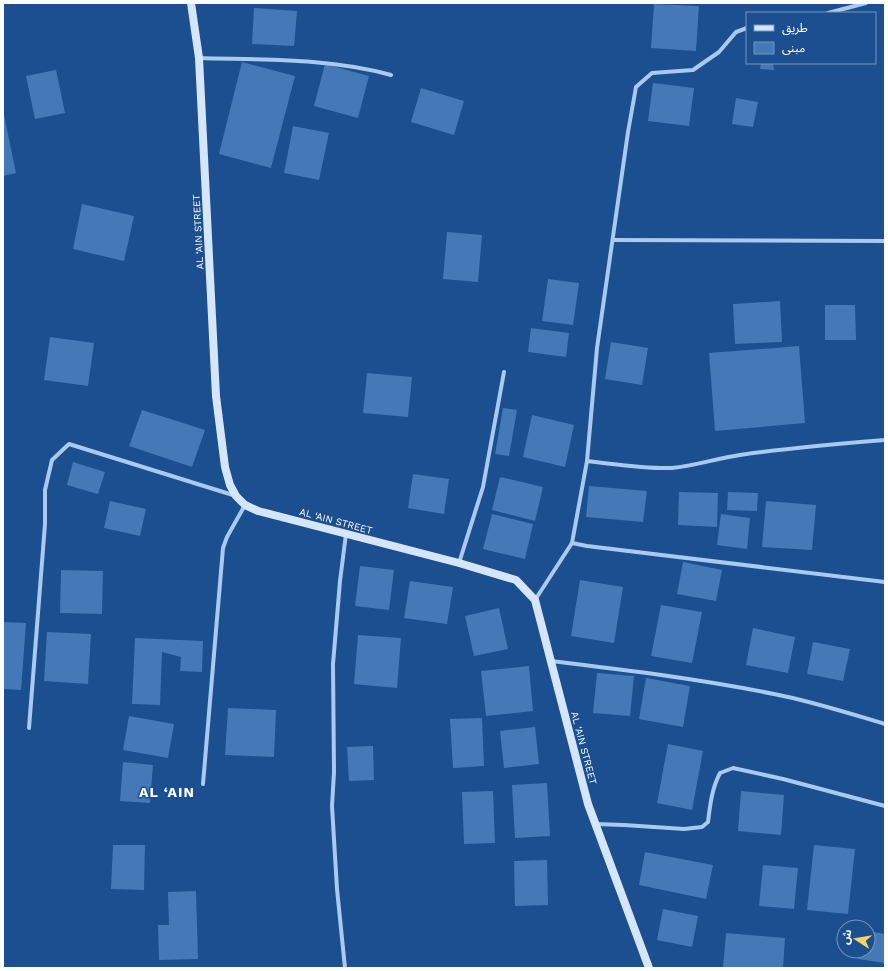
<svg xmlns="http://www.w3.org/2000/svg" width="888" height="971" viewBox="0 0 888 971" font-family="'Work Sans','Noto Sans Arabic',sans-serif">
  <rect width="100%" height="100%" fill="#1b4f8f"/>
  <!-- building -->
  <g fill="#4478b7">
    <polygon points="654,4 699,6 696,51 651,48"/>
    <polygon points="254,8 297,11 294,46 252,44"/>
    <polygon points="242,62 295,76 271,168 219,154"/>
    <polygon points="761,63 773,63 774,70 760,69"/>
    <polygon points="325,64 369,76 358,118 314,106"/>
    <polygon points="56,70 65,113 35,119 26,76"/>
    <polygon points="653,83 694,88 689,126 648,121"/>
    <polygon points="421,88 464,101 454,135 411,122"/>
    <polygon points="736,98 758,102 753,127 732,124"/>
    <polygon points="3,110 16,173 3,176"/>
    <polygon points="293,126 329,133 319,180 284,173"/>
    <polygon points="82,204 134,216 124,261 73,249"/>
    <polygon points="447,232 482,235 478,282 443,279"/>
    <polygon points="548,279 579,283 573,325 542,321"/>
    <polygon points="780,301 782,342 735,344 733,304"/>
    <polygon points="825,305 855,305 856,340 825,340"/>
    <polygon points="531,328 569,333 566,357 528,352"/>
    <polygon points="50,337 94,343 88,386 44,380"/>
    <polygon points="611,342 648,348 642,385 605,379"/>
    <polygon points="799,346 805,423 715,431 709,353"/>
    <polygon points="367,373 412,377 408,417 363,413"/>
    <polygon points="503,408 517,410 509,456 495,454"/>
    <polygon points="142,410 205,430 192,467 129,446"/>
    <polygon points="532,415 574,425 565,467 523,457"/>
    <polygon points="73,462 105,472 98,494 67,485"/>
    <polygon points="413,474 449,479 444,514 408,508"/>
    <polygon points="500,477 543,487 535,521 492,510"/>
    <polygon points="589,486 647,491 643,522 586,517"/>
    <polygon points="679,492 718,493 717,527 678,525"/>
    <polygon points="728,492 758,493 757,511 727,510"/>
    <polygon points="110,501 146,509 140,536 104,528"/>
    <polygon points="766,501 816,505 812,550 762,547"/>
    <polygon points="492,514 533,524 525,559 483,549"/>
    <polygon points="721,514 750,518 747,549 717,545"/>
    <polygon points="683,562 722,570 716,601 677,594"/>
    <polygon points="360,566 394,570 389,610 355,606"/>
    <polygon points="61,570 103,571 102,614 60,613"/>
    <polygon points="580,580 623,587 614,643 571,636"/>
    <polygon points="410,581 453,587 447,624 404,618"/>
    <polygon points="661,605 702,612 692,663 651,656"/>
    <polygon points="499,608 508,649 474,656 465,616"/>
    <polygon points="3,622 26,623 21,690 3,689"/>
    <polygon points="753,628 795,637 788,673 746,665"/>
    <polygon points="47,632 91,634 88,684 44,681"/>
    <polygon points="358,635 401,638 397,688 354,684"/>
    <polygon points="135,638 203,641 202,672 180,671 181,657 162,652 160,705 132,704"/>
    <polygon points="813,642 850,649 843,681 807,674"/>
    <polygon points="529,666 533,711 486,716 481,671"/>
    <polygon points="597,673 634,676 630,716 593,713"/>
    <polygon points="646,678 690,686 683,727 639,719"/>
    <polygon points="228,708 276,710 274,757 225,755"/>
    <polygon points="129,716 174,724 168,758 123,750"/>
    <polygon points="482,718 484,766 453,768 450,719"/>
    <polygon points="535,727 539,764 504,768 500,731"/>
    <polygon points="668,744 703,751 692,810 657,803"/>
    <polygon points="373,746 374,780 349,781 347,747"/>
    <polygon points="123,762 153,765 150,803 120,801"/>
    <polygon points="547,783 550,836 515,838 512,785"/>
    <polygon points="493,791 495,843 464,844 462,792"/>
    <polygon points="741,791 784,795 781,835 738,831"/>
    <polygon points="113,845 145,845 144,890 111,889"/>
    <polygon points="814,845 855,849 848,914 807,910"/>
    <polygon points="645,852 713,865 706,899 639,885"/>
    <polygon points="547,860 548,905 515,906 514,861"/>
    <polygon points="763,865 798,868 794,909 759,906"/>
    <polygon points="196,891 198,959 159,960 158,925 169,925 168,892"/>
    <polygon points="663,909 698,916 692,947 657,940"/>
    <polygon points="868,931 885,934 885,963 858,959 859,951 868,951"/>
    <polygon points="726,933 785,938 783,968 723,968"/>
  </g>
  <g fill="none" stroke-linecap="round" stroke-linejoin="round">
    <!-- street -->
    <g stroke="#a9c9ee" stroke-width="4">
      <polyline points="828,13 866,3"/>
      <path d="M199,58c64,2 130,0 192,17"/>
      <polyline points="613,240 885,241"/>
      <path d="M587,461c28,3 57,8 85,7 22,-2 46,-10 68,-13 48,-7 97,-11 145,-15"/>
      <polyline points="572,543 587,546 885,582"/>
      <polyline points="459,563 483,487 504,372"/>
      <polyline points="535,600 572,543 587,461 597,348 628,132 636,87 652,73 693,70 719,52 736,32 747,28"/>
      <path d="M551,661c75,9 149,18 223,33 37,7 74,19 111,30"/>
      <polyline points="29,728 45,524 45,490 52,460 69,444 236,496"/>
      <polyline points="203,784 223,548 227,537 245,505"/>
      <path d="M596,824l28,1 60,4 18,-2 6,-5c2,-17 4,-34 12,-49l13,-5 50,11 102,27"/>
      <polyline points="345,968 337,889 332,806 334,772 333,664 340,581 346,534"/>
    </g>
    <!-- secondary -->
    <polyline stroke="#d6e6fa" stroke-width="8" points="191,3 199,58 216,396 225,467 230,485 236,496 245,505 258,511 459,563 516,580 535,600 588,804 649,968"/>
  </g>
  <g text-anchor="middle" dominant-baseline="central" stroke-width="3" stroke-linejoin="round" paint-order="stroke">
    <!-- street labels -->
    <g font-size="10" fill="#fff" stroke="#1b4f8f">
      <text transform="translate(198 232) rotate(-93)">AL ‘AIN STREET</text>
      <text transform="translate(336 521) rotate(15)">AL ‘AIN STREET</text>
      <text transform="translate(584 748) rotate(75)">AL ‘AIN STREET</text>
    </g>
    <!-- district labels -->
    <g font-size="14" font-weight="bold" letter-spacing="1" fill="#fff" stroke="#1b4f8f">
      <text x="167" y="792">AL ‘AIN</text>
    </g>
  </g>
  <!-- border -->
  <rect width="888" height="971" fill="none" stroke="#ffffff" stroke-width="8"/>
  <!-- legend -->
  <rect x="746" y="12" width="130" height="52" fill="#1b4f8f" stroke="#7695bc"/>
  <rect x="754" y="25" width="20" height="6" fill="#d6e6fa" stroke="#7695bc"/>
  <text x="782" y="32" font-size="12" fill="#ffffff">طريق</text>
  <rect x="754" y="42" width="20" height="12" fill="#4478b7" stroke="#7695bc"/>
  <text x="782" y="52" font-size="12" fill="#ffffff">مبنى</text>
  <!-- north arrow -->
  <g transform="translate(856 939) rotate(282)"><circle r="19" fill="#1b4f8f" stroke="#7695bc"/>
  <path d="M0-3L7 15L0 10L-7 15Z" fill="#ffd166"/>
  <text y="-6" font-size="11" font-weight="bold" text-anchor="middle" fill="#ffffff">ش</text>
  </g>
</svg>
